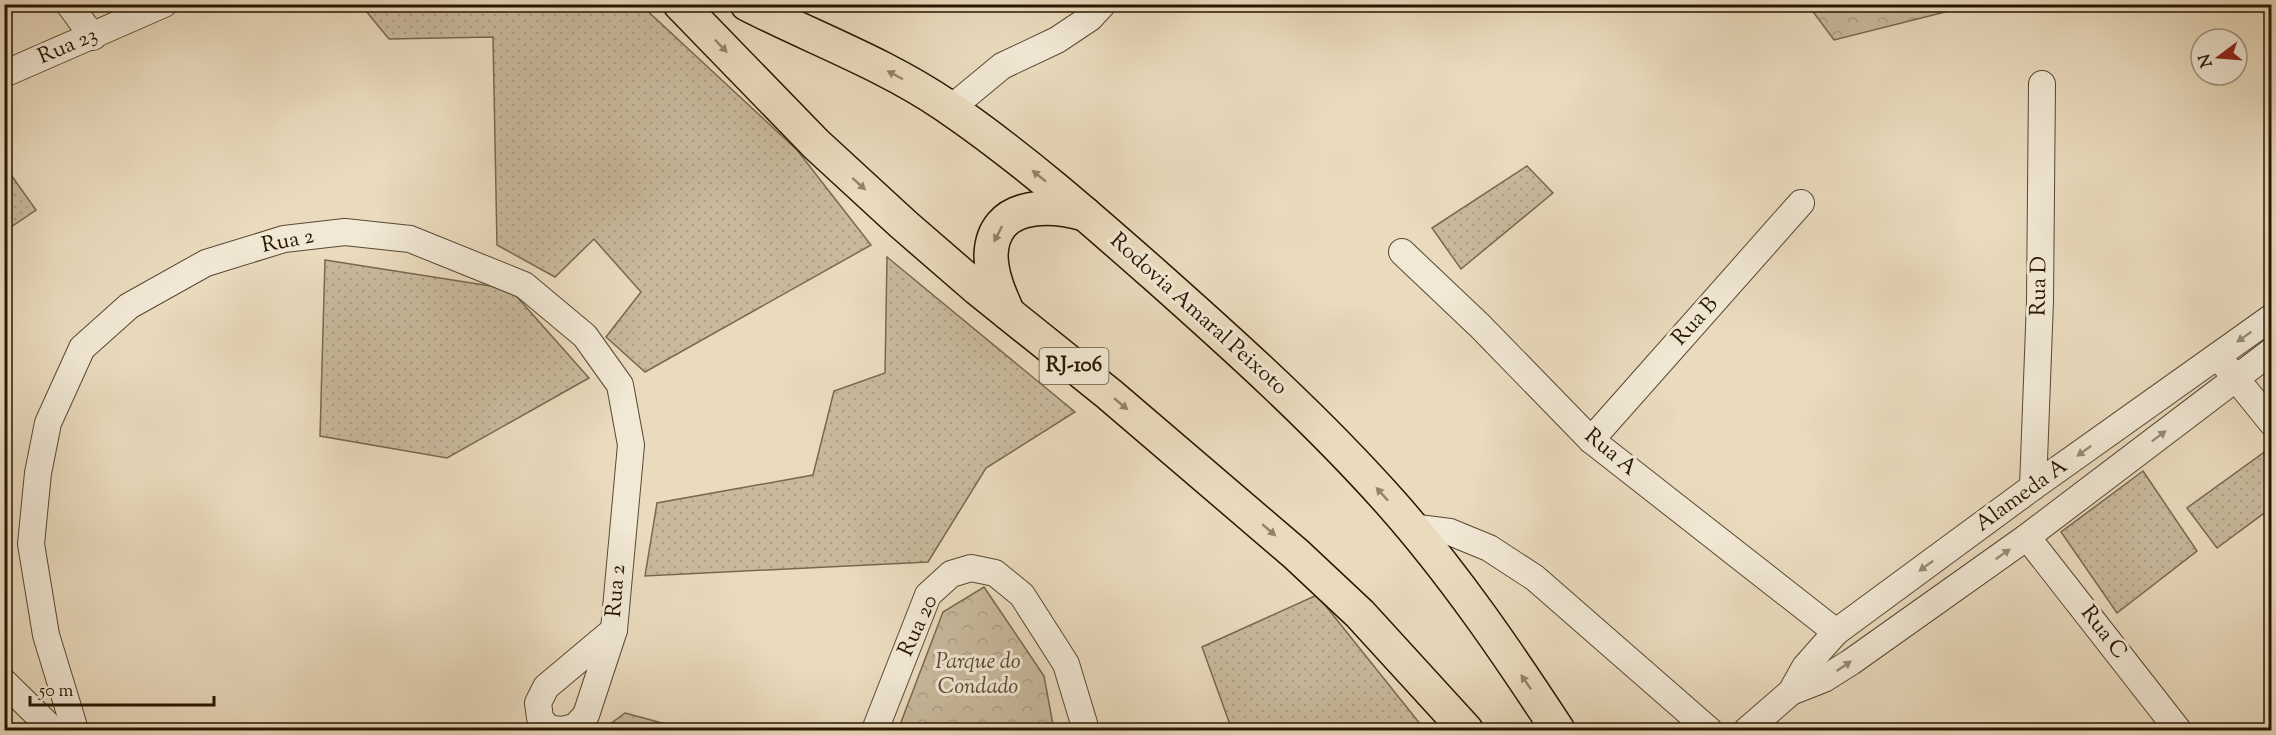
<svg xmlns="http://www.w3.org/2000/svg" width="2276" height="735" viewBox="0 0 2276 735" font-family="'Sorts Mill Goudy',serif">
  <defs>
    <pattern id="grass-dots" width="8" height="8" patternUnits="userSpaceOnUse" patternTransform="scale(1.5)"><rect width="8" height="8" fill="#c9ba9e"/><path d="M2 2h.1M6 6h.1" fill="none" stroke="#ad9f86" stroke-width="1.8" stroke-linecap="round"/></pattern>
    <pattern id="forest-crowns" width="20" height="18" patternUnits="userSpaceOnUse" patternTransform="scale(1.5)"><rect width="20" height="18" fill="#c9ba9e"/><path d="M2 6a3 3 0 1 1 6 0M12 15a3 3 0 1 1 6 0" fill="none" stroke="#ad9f86"/></pattern>
  </defs>
  <rect width="100%" height="100%" fill="#eadbbe"/>
  <filter id="stains"><feTurbulence type="fractalNoise" baseFrequency=".00333" numOctaves="4"/><feColorMatrix values="0 0 0 0 .2 0 0 0 0 .09 0 0 0 0 .02 0 0 0 .5 -.17"/></filter>
  <radialGradient id="worn" r=".72"><stop offset=".6" stop-color="#630" stop-opacity="0"/><stop offset="1" stop-color="#630" stop-opacity=".3"/></radialGradient>
  <!-- grass -->
  <g fill="url(#grass-dots)" stroke="#78684f" stroke-width="1.5">
    <polygon points="361,5 641,5 797,150 871,245 645,372 606,337 641,292 594,239 555,277 497,245 493,37 389,39"/>
    <polygon points="4,165 36,210 5,231 4,231"/>
    <polygon points="1527,166 1553,193 1461,269 1432,228"/>
    <polygon points="887,257 1075,412 986,468 928,562 645,576 657,503 813,475 834,391 885,373"/>
    <polygon points="325,260 510,289 589,378 447,458 320,436"/>
    <polygon points="2270,448 2272,450 2271,508 2217,548 2187,508"/>
    <polygon points="2143,471 2197,551 2117,613 2061,532"/>
    <polygon points="1317,595 1425,730 1232,730 1202,647"/>
    <polygon points="625,713 688,730 602,730"/>
  </g>
  <!-- forest -->
  <g fill="url(#forest-crowns)" stroke="#78684f" stroke-width="1.5">
    <polygon points="1808,5 1973,5 1834,40"/>
    <polygon points="984,587 1044,676 1054,730 898,730 943,612"/>
  </g>
  <g fill="none" stroke-linecap="round" stroke-linejoin="round">
    <defs>
      <g id="minor">
        <polyline points="69,4 93,37"/>
        <polyline points="4,74 164,4"/>
        <polyline points="950,109 1002,66 1057,40 1090,18 1103,4"/>
        <polyline points="1402,252 1480,326 1591,440 1836,632"/>
        <polyline points="2225,365 2272,423"/>
        <polyline points="1591,440 1801,203"/>
        <polyline points="2033,487 2040,301 2042,84"/>
        <polyline points="1410,527 1450,532 1489,548 1535,578 1709,730"/>
        <polyline points="2027,537 2178,730"/>
        <polygon points="614,630 586,715 575,727 562,730 548,728 540,718 538,703 546,687"/>
        <polyline points="4,682 53,730"/>
        <polyline points="1791,692 1805,667 1836,632 2033,487 2272,317"/>
        <polyline points="75,730 46,635 31,544 38,473 48,423 82,348 129,306 206,263 284,239 345,232 410,239 524,285 585,336 620,385 631,445 614,630"/>
        <polyline points="875,730 928,595 951,574 971,568 995,573 1022,595 1066,664 1086,730"/>
        <polyline points="1747,730 1791,692 1824,679 1851,662 2027,537 2272,351"/>
      </g>
      <g id="highway">
        <polyline points="680,4 816,144 903,224 978,289 1109,394 1296,554 1360,614 1466,730"/>
        <path d="M747,4c66,34 136,59 198,101 75,51 143,111 211,171 81,72 162,145 235,227 62,70 116,149 167,227"/>
        <path d="M1008,313c-8,-18 -17,-38 -17,-58 2,-53 57,-51 94,-41"/>
      </g>
    </defs>
    <!-- minor casing -->
    <use href="#minor" stroke="#584830" stroke-width="28"/>
    <!-- highway casing -->
    <use href="#highway" stroke="#271700" stroke-width="36"/>
    <!-- minor -->
    <use href="#minor" stroke="#f1e8d5" stroke-width="26"/>
    <!-- highway -->
    <use href="#highway" stroke="#eadbbe" stroke-width="33"/>
  </g>
  <!-- one-way arrows -->
  <defs><path id="oneway-solid" d="M-6-.8H1V-3.2L6.5 0L1 3.2V.8H-6Z" transform="scale(1.5)"/></defs>
  <g fill="#928368">
    <use href="#oneway-solid" transform="translate(721 46) rotate(46)"/>
    <use href="#oneway-solid" transform="translate(895 75) rotate(-152)"/>
    <use href="#oneway-solid" transform="translate(1039 176) rotate(-141)"/>
    <use href="#oneway-solid" transform="translate(859 184) rotate(42)"/>
    <use href="#oneway-solid" transform="translate(998 234) rotate(117)"/>
    <use href="#oneway-solid" transform="translate(1121 404) rotate(40)"/>
    <use href="#oneway-solid" transform="translate(1382 494) rotate(-132)"/>
    <use href="#oneway-solid" transform="translate(1269 530) rotate(41)"/>
    <use href="#oneway-solid" transform="translate(1526 682) rotate(-125)"/>
  </g>
  <g fill="#968a75">
    <use href="#oneway-solid" transform="translate(2244 337) rotate(145)"/>
    <use href="#oneway-solid" transform="translate(2159 436) rotate(-37)"/>
    <use href="#oneway-solid" transform="translate(2084 451) rotate(144)"/>
    <use href="#oneway-solid" transform="translate(2003 554) rotate(-35)"/>
    <use href="#oneway-solid" transform="translate(1926 566) rotate(144)"/>
    <use href="#oneway-solid" transform="translate(1844 666) rotate(-34)"/>
  </g>
  <g text-anchor="middle" dominant-baseline="central" stroke-width="6" stroke-linejoin="round" paint-order="stroke">
    <!-- shield labels -->
    <rect fill="#f1e8d5" stroke="#645640" stroke-width="1.5" x="1039.5" y="348" width="69" height="36" rx="4.5"/>
    <g font-size="21" font-weight="bold" fill="#271700">
      <text x="1074" y="366">RJ-106</text>
    </g>
    <!-- street labels -->
    <g font-size="22" fill="#271700" stroke="#f1e8d5">
      <text transform="translate(68 47) rotate(-23)">Rua 23</text>
      <text transform="translate(288 242) rotate(-11)">Rua 2</text>
      <text transform="translate(2040 286) rotate(-89)">Rua D</text>
      <text transform="translate(1198 315) rotate(42)">Rodovia Amaral Peixoto</text>
      <text transform="translate(1696 322) rotate(-48)">Rua B</text>
      <text transform="translate(1610 453) rotate(40)">Rua A</text>
      <text transform="translate(2022 496) rotate(-36)">Alameda A</text>
      <text transform="translate(617 591) rotate(-85)">Rua 2</text>
      <text transform="translate(919 626) rotate(-65)">Rua 20</text>
      <text transform="translate(2103 633) rotate(52)">Rua C</text>
    </g>
    <!-- park labels -->
    <g font-size="22" font-style="italic" fill="#58482f" stroke="#f1e8d5">
      <text x="978" y="663">Parque do<tspan x="978" dy="25">Condado</tspan></text>
    </g>
  </g>
  <!-- margin -->
  <rect width="2276" height="735" fill="none" stroke="#eadbbe" stroke-width="24"/>
  <rect x="6" y="6" width="2264" height="723" fill="none" stroke="#271700" stroke-width="3"/>
  <rect x="12" y="12" width="2252" height="711" fill="none" stroke="#271700" stroke-width="1.5"/>
  <!-- north arrow -->
  <g transform="translate(2219 57) rotate(254)"><circle r="28" fill="#f1e8d5" stroke="#a09480" stroke-width="1.5"/>
  <path d="M0-4.5L10 22L0 15L-10 22Z" fill="#8f2418"/>
  <text y="-9" font-size="16" font-weight="bold" text-anchor="middle" fill="#271700">N</text>
  </g>
  <!-- scale -->
  <path d="M30 696v9h184v-9" fill="none" stroke="#271700" stroke-width="3"/>
  <text x="39" y="696" font-size="18" fill="#271700" stroke="#f1e8d5" stroke-width="4.5" paint-order="stroke">50 m</text>
  <rect width="100%" height="100%" filter="url(#stains)"/>
  <rect width="100%" height="100%" fill="url(#worn)"/>
</svg>
